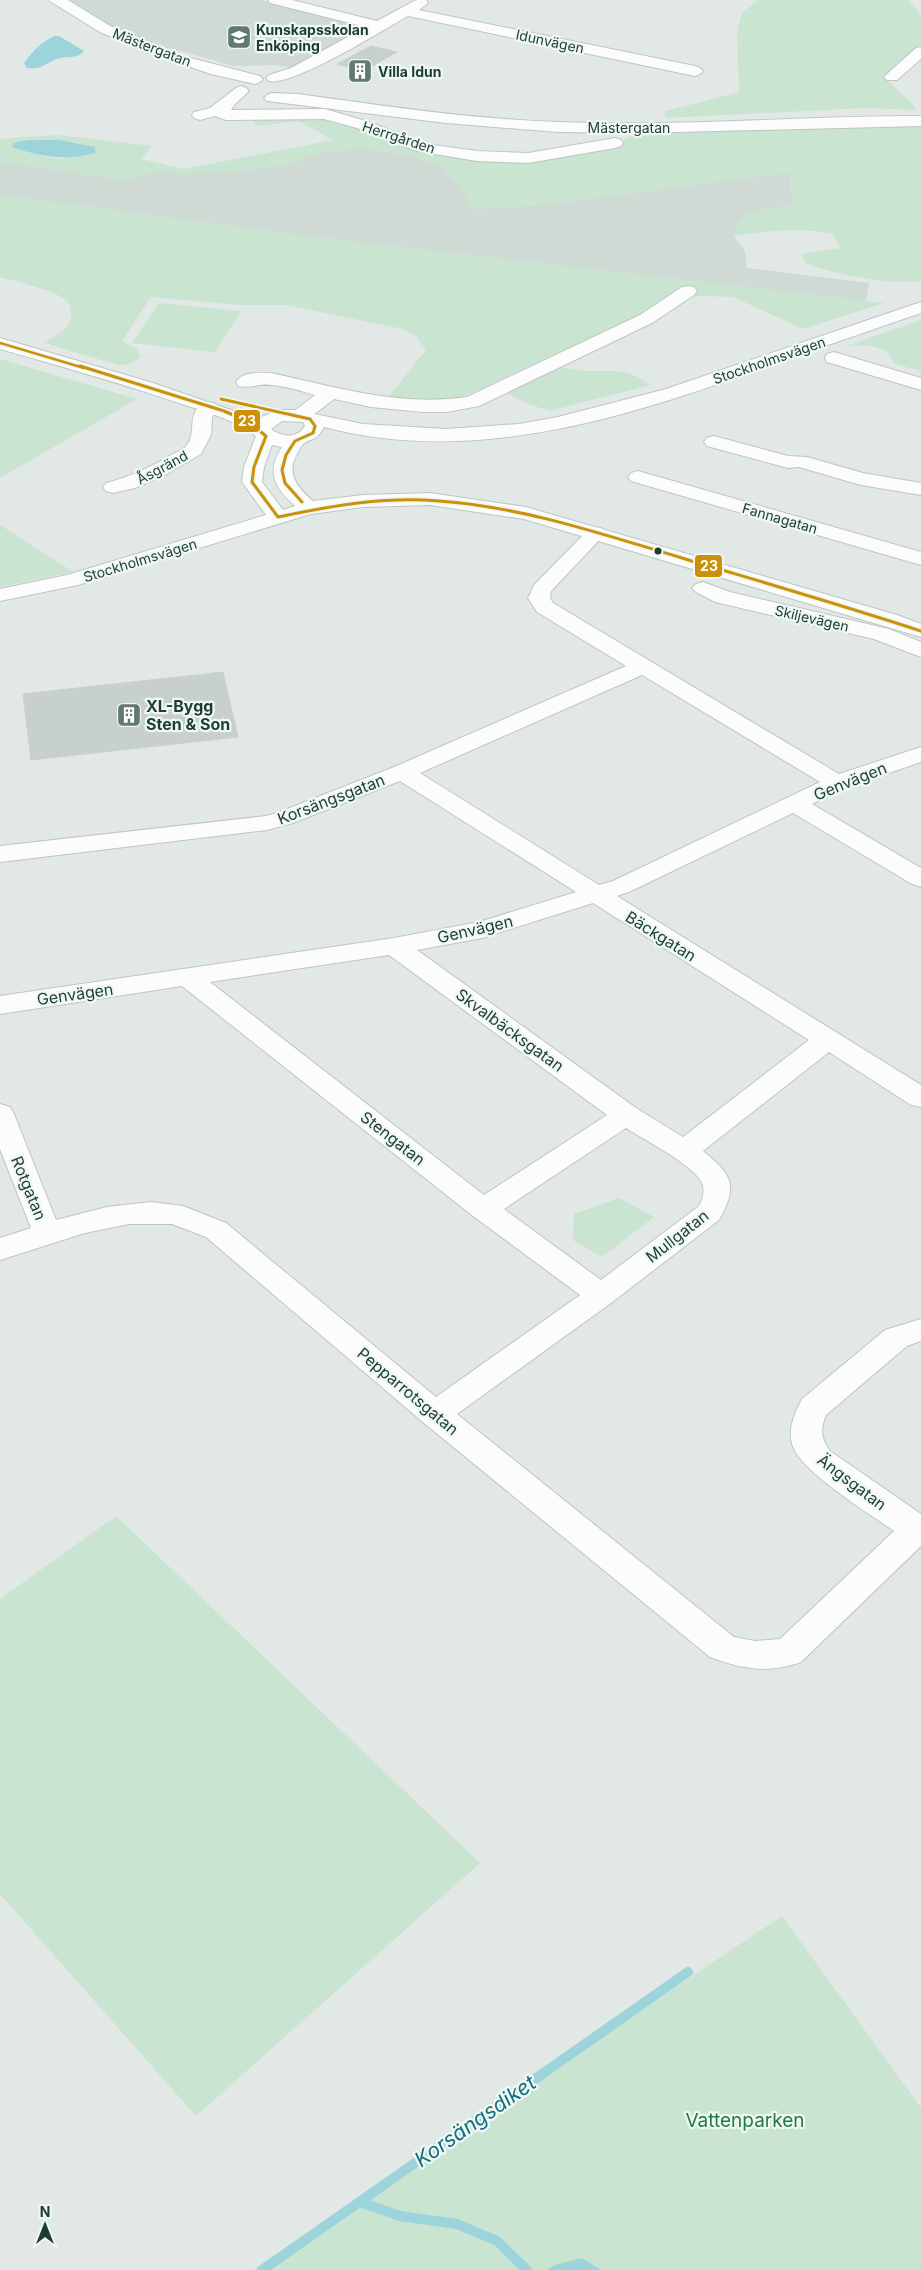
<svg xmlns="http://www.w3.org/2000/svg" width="921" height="2270" viewBox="0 0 921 2270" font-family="Inter,sans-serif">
  <rect width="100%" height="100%" fill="#e2e8e5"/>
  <!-- built -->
  <g fill="#cfdad5">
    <polygon points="74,0 260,0 367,27 291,68 276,65 233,66 185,52 152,47 100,23 69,3"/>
    <polygon points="365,148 418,158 444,168 459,185 474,209 543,205 790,172 793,205 740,219 734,236 745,251 747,268 869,283 866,301 322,238 0,195 0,162 132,181 140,174 289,165 318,153"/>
  </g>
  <!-- green -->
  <g fill="#c9e4d0" fill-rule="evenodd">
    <polygon points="758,0 908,0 921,15 921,45 883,77 913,104 916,110 865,108 666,118 663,112 739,92 737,33 742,13"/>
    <path d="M311,115l164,44 147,-16 7,-6 34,-4 258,-8v156c-28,5 -89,-7 -115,-18l-5,-9 39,-6 -7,-14c-33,-7 -66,-3 -99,2l6,-17 16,-9 37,-5 -3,-33 -247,33 -70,4 -14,-24 -15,-17 -26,-10 -53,-10 -47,5 -29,12 -62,8 -87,1 -7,7 -133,-19v-23l58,-4 94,11 -11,13 43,10 149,-29 -34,-19 -43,5 -5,-7zM29,140h31l23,4 -22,15 -15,-2 -34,-10z"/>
    <path d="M0,195l322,43 562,65 -81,26 -70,-32 -31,-1 -40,4 -27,17 -165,77c-28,9 -53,6 -81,2l37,-46 -10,-14 -13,-7 -117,-24h-46l-89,-8 -29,44 16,9 2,7 -10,7 -12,1 -73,-22 19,-13 7,-9c0,-7 0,-14 -4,-20 -9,-10 -53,-20 -67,-24z"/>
    <polygon points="159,303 241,311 215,352 132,343"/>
    <polygon points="921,320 921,371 895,364 886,350 867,345 847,346"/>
    <polygon points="0,359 137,399 0,478"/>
    <path d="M557,367c9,1 19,3 28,4 28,1 42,-4 65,14l-100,26 -25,-8 -21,-12z"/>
    <polygon points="0,525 73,572 0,587"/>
    <polygon points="619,1198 654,1217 602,1257 573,1240 574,1214"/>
    <polygon points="116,1516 480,1863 196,2116 0,1894 0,1599"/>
    <polygon points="782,1916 921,2108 921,2270 253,2270"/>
  </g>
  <!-- water -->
  <g fill="#9dd4dc">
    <path d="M55,36h4l25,15c-6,8 -17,5 -27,8 -12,4 -15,11 -30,9l-3,-5c9,-12 18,-22 31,-27z"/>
    <path d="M29,140h31l35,7v6c-30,8 -54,4 -83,-6l1,-4z"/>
    <polygon points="582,2258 601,2270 547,2270 555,2265"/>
  </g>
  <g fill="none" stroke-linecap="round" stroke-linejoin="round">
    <!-- stream -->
    <g stroke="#9dd4dc" stroke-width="10">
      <polyline points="360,2202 400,2216 457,2224 497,2241 527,2270"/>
      <polyline points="262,2270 688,1972"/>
    </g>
  </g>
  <!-- building -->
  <g fill="#c8d0cc" stroke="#cad1ce">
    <polygon points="371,46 397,52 364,71 337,64"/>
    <polygon points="223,672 238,737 31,760 23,694"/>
  </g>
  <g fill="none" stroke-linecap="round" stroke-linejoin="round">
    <defs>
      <g id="street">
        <path d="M268,0h24l85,21 39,-21h10l2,3 -9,7 276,56 5,2 3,3 -3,3 -5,2 -287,-60c-25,14 -116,71 -139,65l-3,-3 3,-3 22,-7 75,-41 -96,-24z"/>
        <polygon points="921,47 921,59 897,80 887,80 884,77 887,74 916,48"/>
        <polygon points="241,86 246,88 249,91 234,105 231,110 325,109 369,122 426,144 477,151 528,153 615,138 621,140 623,143 621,146 615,148 528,163 477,161 417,151 357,128 324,119 226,120 215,116 200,120 194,118 192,115 194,112 210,108 236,88"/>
        <path d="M688,286l6,1 3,4 -3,4 -42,28 -173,83 -32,6h-25l-51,-5 -37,-8c-12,9 -26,24 -42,20l-3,-4 26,-20c-14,-4 -29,-9 -44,-10 -11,-2 -22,4 -33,1l-2,-4c7,-11 23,-9 35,-9 65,14 129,34 196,24l173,-82 42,-28z"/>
        <polygon points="834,352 921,378 921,390 827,362 825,358 827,354"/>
        <path d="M209,402l7,2 3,4 -7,9 -1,18 -10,19 -36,21 -30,13 -22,5 -7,-2 -3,-4 3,-4c24,-6 45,-16 67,-29 4,-2 10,-4 13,-8 13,-14 -3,-37 23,-44z"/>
        <polygon points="714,436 788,456 807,457 863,473 921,483 921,495 861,485 799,467 788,468 707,446 704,442 707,438"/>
        <polygon points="638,471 921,552 921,565 631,481 628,477 631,473"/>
        <path d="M596,527l7,2 3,4 -55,58 -1,7 3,5 286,171 82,-27v15l-76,26 -33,16 109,64v19l-9,-3 -119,-71 -162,78 -14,5 304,189v22l-10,-2 -82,-53 -126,99c30,24 35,35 16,69l-108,83 -154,111 277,223 21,4 25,-2 114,-108c-24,-17 -91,-58 -101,-84 -6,-16 1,-33 9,-48l83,-69 36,-11v22l-14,5 -81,69c-6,14 -5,24 4,36l91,63v32l-120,116c-33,12 -59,7 -91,-5l-286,-234 -218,-186 -34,-13h-43l-44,9 -85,27v-22l31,-10 -31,-79v-45l10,3 4,7 42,106 51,-13 44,-5 32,4 43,17 210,174 144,-102 -107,-79 -291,-230 -182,28v-18l394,-58 85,-16 97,-30 -176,-111 -107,42 -26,7 -267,32v-16l266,-30 11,-3 117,-46 232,-101 -89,-54 -9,-14 6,-13 55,-56zM642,675l178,107 -207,99 -14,4 -179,-112zM593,903l216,137 -126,97 -47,-29 -219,-158 65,-12zM389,955l218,160 -123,80 -274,-213zM626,1128c17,11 69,38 76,55 3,7 1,16 -3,23l-98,74 -97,-71z"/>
        <polygon points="703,582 730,592 889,629 921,642 921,657 874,639 715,602 696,592 692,588 696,584"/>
      </g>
      <g id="secondary">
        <polygon points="48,0 68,0 110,26 183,56 260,76 263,79 260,82 255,84 211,74 154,55 100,32"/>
        <path d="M272,93l26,1c86,12 173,25 260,28 121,5 242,-6 363,-6v10l-285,7 -78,-1 -112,-9 -179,-22 -3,-3 3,-3z"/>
        <path d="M921,302v11c-43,15 -86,29 -129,45 -148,53 -309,111 -468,69 -8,15 -11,10 -21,17 -2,2 -5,8 -6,10 -12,20 2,35 16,47l50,-6 67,-2 96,14 371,108 24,9v13l-397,-118 -94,-14 -67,2 -52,7 -233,71 -78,16v-12l67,-14 199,-60 -24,-33 2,-15 12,-31c-22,-17 -51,-24 -77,-33 -59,-20 -119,-37 -179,-54v-11l153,45 104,36 21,-9h17l68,14 83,5 73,-5 39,-7 108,-28zM282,421l21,1 2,4c-8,13 -23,11 -34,3zM272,445l10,2c-16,25 -8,40 13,59l-12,4 -21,-28 2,-15z"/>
      </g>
    </defs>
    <!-- street casing -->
    <use href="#street" stroke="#bec5c2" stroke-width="2"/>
    <!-- secondary casing -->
    <use href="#secondary" stroke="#bdc6c2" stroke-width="2"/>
    <!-- street -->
    <use href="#street" fill="#fbfcfb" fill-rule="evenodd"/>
    <!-- secondary -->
    <use href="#secondary" fill="#fbfcfb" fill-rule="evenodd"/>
    <defs>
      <polyline id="bus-1-far1" points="0,343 84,368"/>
      <g id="bus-1">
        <path d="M80,366l144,45 23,10 19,15 -12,31 -2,15 26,35c53,-11 107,-21 161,-16 84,6 163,33 243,57 80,24 160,47 239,73"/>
        <polyline points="221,399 310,419 315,426 313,433 295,441 286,455 282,470 285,483 302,502"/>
      </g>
    </defs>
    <!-- bus-1-far1 casing -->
    <use href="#bus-1-far1" stroke="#eff8f3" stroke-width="5"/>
    <!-- bus-1 casing -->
    <use href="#bus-1" stroke="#eff8f3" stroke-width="6"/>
    <!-- bus-1-far1 -->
    <use href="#bus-1-far1" stroke="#cb910a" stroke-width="2.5"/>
    <!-- bus-1 -->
    <use href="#bus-1" stroke="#cb910a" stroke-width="3"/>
  </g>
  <!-- icons -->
  <defs>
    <symbol id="school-square" viewBox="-11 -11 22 22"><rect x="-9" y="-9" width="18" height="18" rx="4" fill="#627972" stroke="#eff8f3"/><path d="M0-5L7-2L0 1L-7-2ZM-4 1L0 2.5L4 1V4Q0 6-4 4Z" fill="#fff"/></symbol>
    <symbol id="building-square" viewBox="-11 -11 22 22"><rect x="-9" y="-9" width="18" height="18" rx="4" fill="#627972" stroke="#eff8f3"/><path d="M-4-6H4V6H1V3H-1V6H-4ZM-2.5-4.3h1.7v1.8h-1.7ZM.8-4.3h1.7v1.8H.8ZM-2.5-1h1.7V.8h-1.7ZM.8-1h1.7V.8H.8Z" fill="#fff"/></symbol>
  </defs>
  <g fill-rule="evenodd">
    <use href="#school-square" x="225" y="23" width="28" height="28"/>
    <use href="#building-square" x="346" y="57" width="28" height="28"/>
    <use href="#building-square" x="115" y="701" width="28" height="28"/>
  </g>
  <!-- markers -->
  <circle fill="#1d3d34" stroke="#eff8f3" stroke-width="2" cx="658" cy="551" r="4.5"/>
  <g text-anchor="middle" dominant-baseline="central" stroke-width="4.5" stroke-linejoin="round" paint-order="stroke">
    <!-- far-poi labels -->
    <g font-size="14" font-weight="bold" fill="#1d3d34" stroke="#eff8f3" text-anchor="start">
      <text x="256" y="29">Kunskapsskolan<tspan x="256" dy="16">Enköping</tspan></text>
      <text x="378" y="71">Villa Idun</text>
    </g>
    <!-- far-street labels -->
    <g font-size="14" fill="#1d3d34" stroke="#eff8f3">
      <text transform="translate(550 41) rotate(12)">Idunvägen</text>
      <text transform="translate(152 47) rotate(21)">Mästergatan</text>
      <text x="629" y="127">Mästergatan</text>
      <text transform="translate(399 137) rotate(18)">Herrgården</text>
      <text transform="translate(769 360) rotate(-19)">Stockholmsvägen</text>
      <text transform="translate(162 467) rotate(-28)">Åsgränd</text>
      <text transform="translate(780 518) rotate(16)">Fannagatan</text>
      <text transform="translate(140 560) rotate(-17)">Stockholmsvägen</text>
      <text transform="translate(812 618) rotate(13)">Skiljevägen</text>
    </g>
    <!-- poi labels -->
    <g font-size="16" font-weight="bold" fill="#1d3d34" stroke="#eff8f3" text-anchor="start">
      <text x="146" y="706">XL-Bygg<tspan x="146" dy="18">Sten &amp; Son</tspan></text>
    </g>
    <!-- street labels -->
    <g font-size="16" fill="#1d3d34" stroke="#eff8f3">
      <text transform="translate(850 781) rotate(-22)">Genvägen</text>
      <text transform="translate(331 799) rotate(-21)">Korsängsgatan</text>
      <text transform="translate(475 929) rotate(-13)">Genvägen</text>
      <text transform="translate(661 936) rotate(32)">Bäckgatan</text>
      <text transform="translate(75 994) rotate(-8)">Genvägen</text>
      <text transform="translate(510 1030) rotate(36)">Skvalbäcksgatan</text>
      <text transform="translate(393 1138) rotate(38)">Stengatan</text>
      <text transform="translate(29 1188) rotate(68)">Rotgatan</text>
      <text transform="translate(677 1236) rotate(-38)">Mullgatan</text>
      <text transform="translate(408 1391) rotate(40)">Pepparrotsgatan</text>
      <text transform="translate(852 1482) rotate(37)">Ängsgatan</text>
    </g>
    <!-- near-park labels -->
    <g font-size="19" fill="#237943" stroke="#eff8f3">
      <text x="745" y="2120">Vattenparken</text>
    </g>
    <!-- near-water labels -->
    <g font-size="21" font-style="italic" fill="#116f7f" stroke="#eff8f3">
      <text transform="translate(475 2121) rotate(-35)">Korsängsdiket</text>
    </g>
  </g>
  <g stroke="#eff8f3" stroke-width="2">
    <rect x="233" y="409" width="28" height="24" rx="5" fill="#cb910a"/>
    <rect x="694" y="554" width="29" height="24" rx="5" fill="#cb910a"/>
  </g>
  <g font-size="14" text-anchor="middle" font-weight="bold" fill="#fff">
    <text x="247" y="426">23</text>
    <text x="709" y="571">23</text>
  </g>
  <!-- north arrow -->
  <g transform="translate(45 2225)" stroke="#eff8f3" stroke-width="4" paint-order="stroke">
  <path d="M0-4L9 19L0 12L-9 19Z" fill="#1d3d34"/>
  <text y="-8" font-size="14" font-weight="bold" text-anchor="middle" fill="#1d3d34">N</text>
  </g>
</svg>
